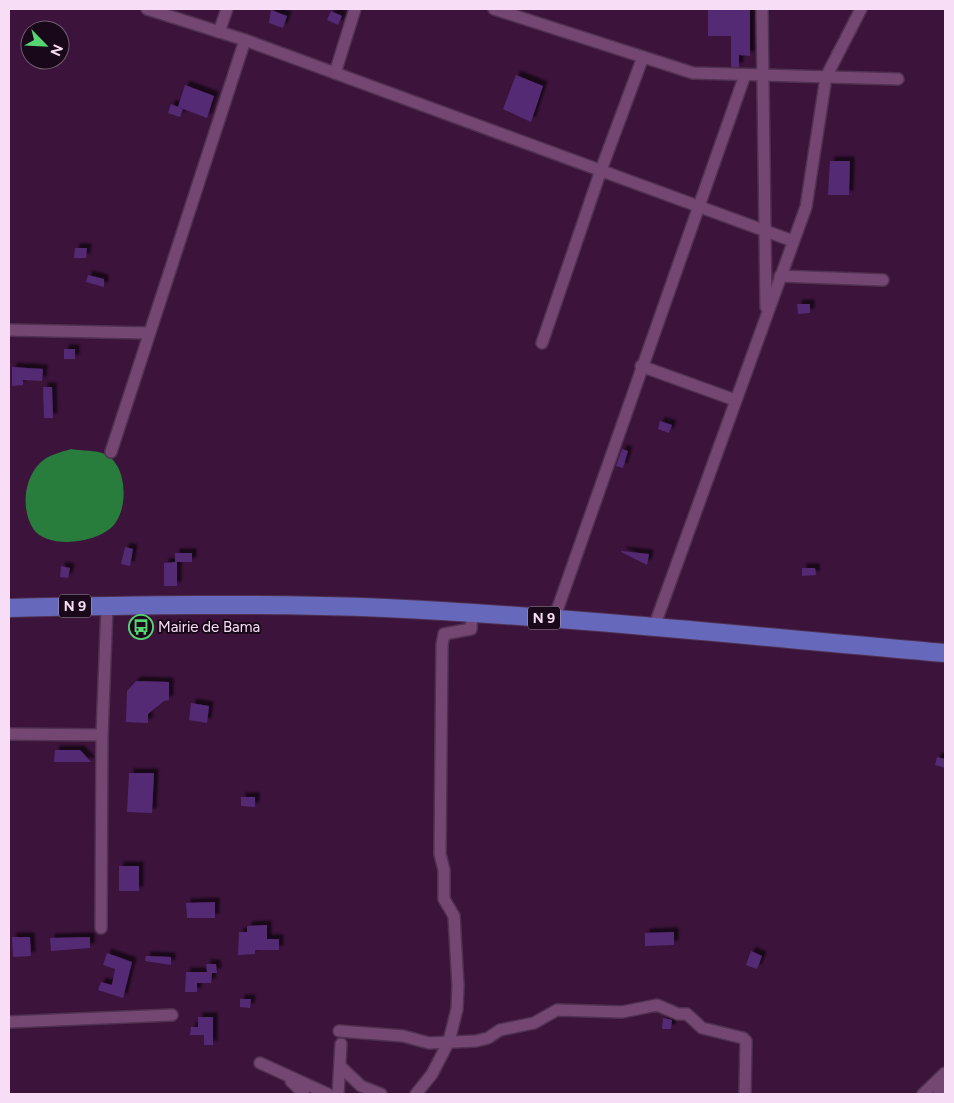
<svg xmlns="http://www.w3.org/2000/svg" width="954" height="1103" viewBox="0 0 954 1103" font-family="Figtree,sans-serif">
  <defs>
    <filter id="shadow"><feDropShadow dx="4.5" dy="-4.5" stdDeviation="1" flood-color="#0009"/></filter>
  </defs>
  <rect width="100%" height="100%" fill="#3c133b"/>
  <!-- water -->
  <path fill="#287d3d" d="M71,449c10,2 25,1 34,5 22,11 23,50 11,68 -13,21 -67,28 -82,8 -13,-19 -11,-50 6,-67 8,-8 21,-11 31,-14z"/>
  <!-- building -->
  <g fill="#552a75" filter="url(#shadow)">
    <polygon points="708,9 750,9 750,56 739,55 739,67 731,67 731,36 708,36"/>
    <polygon points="271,10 287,16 283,28 269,23"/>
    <polygon points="331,11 342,16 338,25 327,20"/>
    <polygon points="516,75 543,86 531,122 503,109"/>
    <polygon points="185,85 214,96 207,118 178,107"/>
    <polygon points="171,104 183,109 180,117 168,113"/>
    <polygon points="830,161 850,161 849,195 828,195"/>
    <polygon points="75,248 87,248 86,258 74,258"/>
    <polygon points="88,275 104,279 104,287 86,282"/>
    <polygon points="797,304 810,304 810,313 798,314"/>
    <rect x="64" y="349" width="11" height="10"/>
    <polygon points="12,367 43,369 42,381 23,380 23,385 12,386"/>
    <polygon points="43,387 52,387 53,418 44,418"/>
    <polygon points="660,421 672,425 669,433 658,429"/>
    <polygon points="622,449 628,451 623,468 616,466"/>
    <polygon points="125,547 133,549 130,566 121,564"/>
    <polygon points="621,551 649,554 647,565 621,552"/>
    <polygon points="175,553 192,553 192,562 177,562 177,586 164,586 164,563 175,562"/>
    <polygon points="61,566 70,568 68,578 60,577"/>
    <polygon points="802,568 815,568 816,575 802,576"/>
    <polygon points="136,681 169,682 169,700 164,701 148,714 148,723 126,722 127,691"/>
    <polygon points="191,703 209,706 207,723 189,720"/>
    <polygon points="55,750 80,750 91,762 54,762"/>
    <polygon points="937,757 945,759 945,768 935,765"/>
    <polygon points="129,773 154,773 152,813 127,812"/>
    <polygon points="241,797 255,797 255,807 241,806"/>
    <rect x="119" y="866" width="20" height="25"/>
    <polygon points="215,902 215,918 187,918 186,903"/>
    <polygon points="267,925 267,939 279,939 279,950 255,950 255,954 238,955 239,932 247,932 247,926"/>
    <polygon points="674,932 674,945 645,946 645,933"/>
    <polygon points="12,937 30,937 31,956 13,957"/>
    <polygon points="90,937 90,948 51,951 50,938"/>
    <polygon points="751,951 762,956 757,969 746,965"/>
    <polygon points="107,953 132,962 123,998 98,990 101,982 112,985 115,969 103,965"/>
    <polygon points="146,956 171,957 171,965 145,961"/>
    <polygon points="206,964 216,964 217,973 212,973 211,983 197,983 197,992 185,992 186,972 207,972"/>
    <polygon points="240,999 251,999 250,1008 240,1007"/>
    <polygon points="198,1017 213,1017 213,1045 204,1045 204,1035 190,1035 191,1027 198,1027"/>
    <polygon points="663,1018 672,1020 671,1029 662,1029"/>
  </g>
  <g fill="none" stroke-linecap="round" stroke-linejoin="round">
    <defs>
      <g id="minor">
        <polyline points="147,9 245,40 793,241"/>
        <polyline points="494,9 693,73 898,79"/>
        <polyline points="762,9 766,307"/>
        <polyline points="219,32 227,9"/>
        <polyline points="335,73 355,9"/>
        <polyline points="780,276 883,280"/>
        <polyline points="9,330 148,333"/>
        <polyline points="542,343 601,170 643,57"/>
        <polyline points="641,366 735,400"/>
        <polyline points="111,452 245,40"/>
        <polyline points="554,619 745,75"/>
        <polyline points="654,627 806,207 826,77 861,9"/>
        <polyline points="9,734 102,735"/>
        <polyline points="101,928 102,735 107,606"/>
        <polyline points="9,1022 172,1015"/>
        <polyline points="339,1031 403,1036 429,1043 476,1041 488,1038 500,1030 534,1023 557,1010 622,1012 657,1005 678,1014 687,1014 702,1028 743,1038 746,1041 745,1094"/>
        <polyline points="260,1063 328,1094"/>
        <polyline points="341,1067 361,1086 381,1094"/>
        <polyline points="291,1081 304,1094"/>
        <polyline points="338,1094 341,1044"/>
        <polyline points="416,1094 432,1074 449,1041 457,1009 458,986 454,916 444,899 444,870 440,854 442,645 444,634 471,629 472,613"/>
        <polyline points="923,1094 945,1073"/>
        <polyline points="939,1094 943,1076"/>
      </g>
      <path id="primary" d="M9,608c126,-3 251,-5 377,0 187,9 373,29 559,45"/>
    </defs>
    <!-- minor casing -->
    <use href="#minor" stroke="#503151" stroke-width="14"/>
    <!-- primary casing -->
    <use href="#primary" stroke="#503151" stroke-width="20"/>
    <!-- minor -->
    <use href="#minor" stroke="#744772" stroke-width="11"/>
    <!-- primary -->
    <use href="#primary" stroke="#6669bb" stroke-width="18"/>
  </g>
  <!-- icons -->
  <defs>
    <symbol id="bus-ring" viewBox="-11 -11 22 22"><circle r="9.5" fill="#190819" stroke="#55d672" stroke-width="1.5"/><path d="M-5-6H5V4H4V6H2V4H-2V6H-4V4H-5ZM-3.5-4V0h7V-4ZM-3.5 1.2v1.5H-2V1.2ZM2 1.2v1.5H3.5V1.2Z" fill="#55d672"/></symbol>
  </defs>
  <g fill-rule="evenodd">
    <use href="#bus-ring" x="127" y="613" width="28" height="28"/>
  </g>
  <g text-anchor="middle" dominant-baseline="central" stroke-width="4" stroke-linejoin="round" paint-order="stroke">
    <!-- shield labels -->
    <g fill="#190819" stroke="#b59db4" stroke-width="1">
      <rect x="59" y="594.5" width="32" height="23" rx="4"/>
      <rect x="528" y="606.5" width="32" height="23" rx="4"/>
    </g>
    <g font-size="14" font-weight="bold" fill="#f8ddf6">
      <text x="75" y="606">N 9</text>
      <text x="544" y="618">N 9</text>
    </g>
    <!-- poi labels -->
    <g font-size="15" fill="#f8ddf6" stroke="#190819" text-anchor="start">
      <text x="158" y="627">Mairie de Bama</text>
    </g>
  </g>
  <!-- border -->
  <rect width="954" height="1103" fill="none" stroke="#f8ddf6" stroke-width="20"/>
  <!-- north arrow -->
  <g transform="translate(45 45) rotate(114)"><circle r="24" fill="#190819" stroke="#725d71"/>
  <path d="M0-4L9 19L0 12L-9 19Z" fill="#55d672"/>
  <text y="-8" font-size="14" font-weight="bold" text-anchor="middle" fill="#f8ddf6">N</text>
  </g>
</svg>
